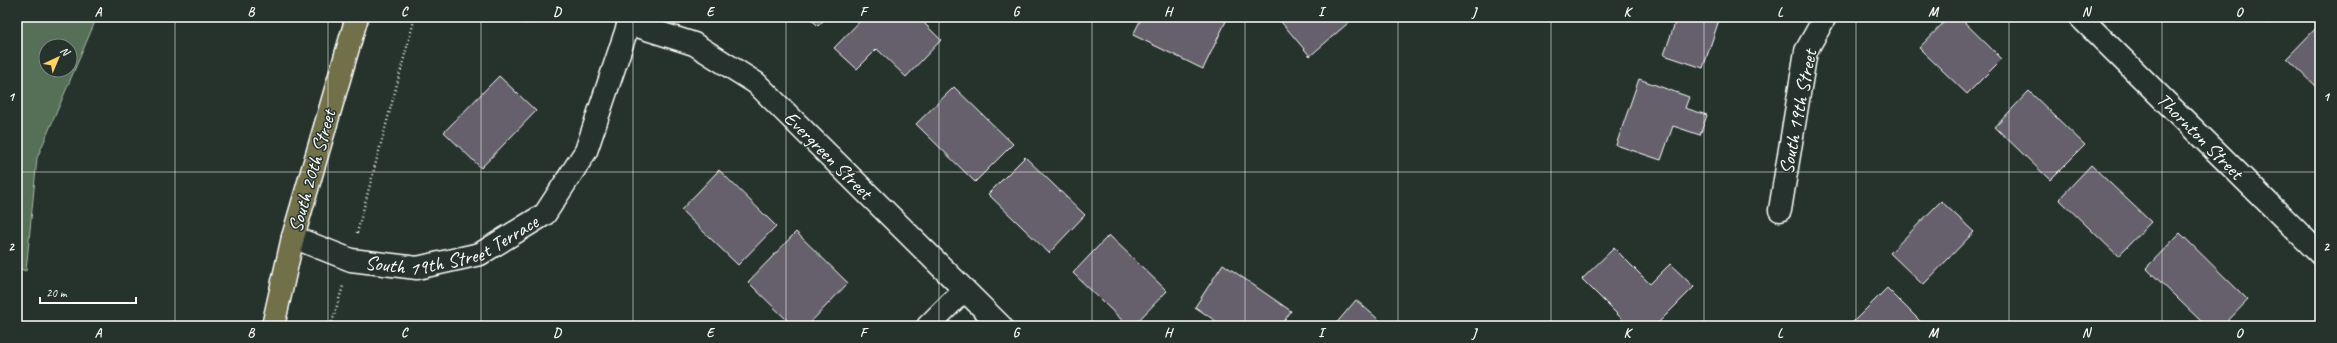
<svg xmlns="http://www.w3.org/2000/svg" width="2337" height="343" viewBox="0 0 2337 343" font-family="Caveat,sans-serif">
  <rect width="100%" height="100%" fill="#26332d"/>
  <filter id="ink" filterUnits="userSpaceOnUse"><feTurbulence type="fractalNoise" baseFrequency=".025" numOctaves="2"/><feDisplacementMap in="SourceGraphic" scale="8" xChannelSelector="R" yChannelSelector="G"/><feConvolveMatrix kernelMatrix="1 2 1 2 8 2 1 2 1" color-interpolation-filters="sRGB"/></filter>
  <g filter="url(#ink)">
    <!-- green -->
    <path fill="#557056" stroke="#aab8aa" fill-rule="evenodd" d="M17,17h80l-60,141 -11,113 -9,-3zM46,46h24v24h-24z"/>
    <!-- building -->
    <g fill="#65616c" stroke="#fff">
      <polygon points="519,17 532,17 526,24"/>
      <polygon points="809,17 827,17 818,26"/>
      <polygon points="864,17 918,17 941,40 906,77 877,49 857,69 834,48"/>
      <polygon points="1142,17 1224,17 1227,19 1203,69 1133,35"/>
      <polygon points="1277,17 1355,17 1310,56"/>
      <polygon points="1677,17 1720,17 1703,68 1664,55"/>
      <polygon points="1949,17 1959,17 2002,59 1967,94 1919,48"/>
      <polygon points="2262,17 2276,17 2269,24"/>
      <polygon points="2320,24 2320,90 2287,58"/>
      <polygon points="499,76 536,111 481,168 444,132"/>
      <polygon points="1639,79 1689,97 1685,108 1707,115 1700,135 1673,126 1661,160 1616,145"/>
      <polygon points="954,87 1013,144 975,182 916,124"/>
      <polygon points="2029,91 2085,145 2050,180 1995,127"/>
      <polygon points="1025,157 1085,215 1049,253 988,194"/>
      <polygon points="2091,165 2151,222 2118,256 2059,199"/>
      <polygon points="719,170 776,226 738,265 681,210"/>
      <polygon points="1941,201 1974,232 1923,285 1890,253"/>
      <polygon points="796,232 848,283 807,326 793,326 748,282"/>
      <polygon points="2180,233 2248,300 2223,326 2206,326 2146,268"/>
      <polygon points="1109,235 1167,291 1133,326 1128,326 1073,273"/>
      <polygon points="1614,248 1650,284 1670,264 1694,287 1655,326 1629,326 1582,279"/>
      <polygon points="1223,264 1291,311 1281,326 1223,326 1195,307"/>
      <polygon points="1887,288 1921,322 1917,326 1849,326"/>
      <polygon points="1356,300 1386,326 1334,326"/>
    </g>
    <g fill="none" stroke-linecap="round" stroke-linejoin="round">
      <defs>
        <g id="minor">
          <polyline points="2080,17 2320,254"/>
          <polyline points="628,23 694,44 756,83 1001,326"/>
          <polyline points="1780,210 1806,51 1825,17"/>
          <path id="s1" d="M293,237l58,23 66,8 63,-14 65,-40 41,-63 45,-134"/>
          <polyline points="928,326 964,290"/>
        </g>
        <polyline id="major" points="273,326 293,237 357,17"/>
      </defs>
      <!-- minor casing -->
      <use href="#minor" stroke="#fff" stroke-width="25"/>
      <!-- major casing -->
      <use href="#major" stroke="#fff" stroke-width="25"/>
      <!-- path -->
      <g stroke="#fff" stroke-width="2.5" stroke-dasharray="1 3" stroke-linecap="butt">
        <polyline points="357,233 415,17"/>
        <polyline points="331,326 343,286"/>
      </g>
      <!-- minor -->
      <use href="#minor" stroke="#26332d" stroke-width="22"/>
      <!-- major -->
      <use href="#major" stroke="#716f4a" stroke-width="22"/>
    </g>
  </g>
  <!-- grid -->
  <path fill="none" stroke="#fff" stroke-width="1" stroke-opacity="0.55" d="M175,17v309M328,17v309M481,17v309M633,17v309M786,17v309M939,17v309M1092,17v309M1245,17v309M1398,17v309M1551,17v309M1704,17v309M1856,17v309M2009,17v309M2162,17v309M17,172h2303"/>
  <g text-anchor="middle" dominant-baseline="central" stroke-width="3" stroke-linejoin="round" paint-order="stroke">
    <!-- street labels -->
    <g font-size="20" fill="#fff" stroke="#26332d">
      <text transform="translate(1798 112) rotate(-79)">South 19th Street</text>
      <text transform="translate(2200 136) rotate(45)">Thornton Street</text>
      <text transform="translate(828 155) rotate(45)">Evergreen Street</text>
      <text transform="translate(312 171) rotate(-74)">South 20th Street</text>
      <text stroke="none"><textPath href="#s1" startOffset="168">South 19th Street Terrace</textPath></text>
    </g>
  </g>
  <!-- margin -->
  <rect width="2337" height="343" fill="none" stroke="#26332d" stroke-width="44"/>
  <!-- north arrow -->
  <g transform="translate(58 58) rotate(44)"><circle r="19" fill="#26332d" stroke="#7d8581"/>
  <path d="M0-3L7 15L0 10L-7 15Z" fill="#ffd166"/>
  <text y="-6" font-size="11" font-weight="bold" text-anchor="middle" fill="#ffffff">N</text>
  </g>
  <!-- scale -->
  <path d="M40 297v6h96v-6" fill="none" stroke="#ffffff" stroke-width="2"/>
  <text x="46" y="297" font-size="12" fill="#ffffff" stroke="#26332d" stroke-width="3" paint-order="stroke">20 m</text>
  <rect x="22" y="22" width="2293" height="299" fill="none" stroke="#fff" stroke-width="1.5"/>
  <g font-size="13" text-anchor="middle" font-weight="bold" fill="#fff">
    <text x="98" y="16">A</text>
    <text x="251" y="16">B</text>
    <text x="404" y="16">C</text>
    <text x="557" y="16">D</text>
    <text x="710" y="16">E</text>
    <text x="863" y="16">F</text>
    <text x="1016" y="16">G</text>
    <text x="1168" y="16">H</text>
    <text x="1321" y="16">I</text>
    <text x="1474" y="16">J</text>
    <text x="1627" y="16">K</text>
    <text x="1780" y="16">L</text>
    <text x="1933" y="16">M</text>
    <text x="2086" y="16">N</text>
    <text x="2239" y="16">O</text>
    <text x="11" y="101">1</text>
    <text x="2326" y="101">1</text>
    <text x="11" y="251">2</text>
    <text x="2326" y="251">2</text>
    <text x="98" y="337">A</text>
    <text x="251" y="337">B</text>
    <text x="404" y="337">C</text>
    <text x="557" y="337">D</text>
    <text x="710" y="337">E</text>
    <text x="863" y="337">F</text>
    <text x="1016" y="337">G</text>
    <text x="1168" y="337">H</text>
    <text x="1321" y="337">I</text>
    <text x="1474" y="337">J</text>
    <text x="1627" y="337">K</text>
    <text x="1780" y="337">L</text>
    <text x="1933" y="337">M</text>
    <text x="2086" y="337">N</text>
    <text x="2239" y="337">O</text>
  </g>
</svg>
